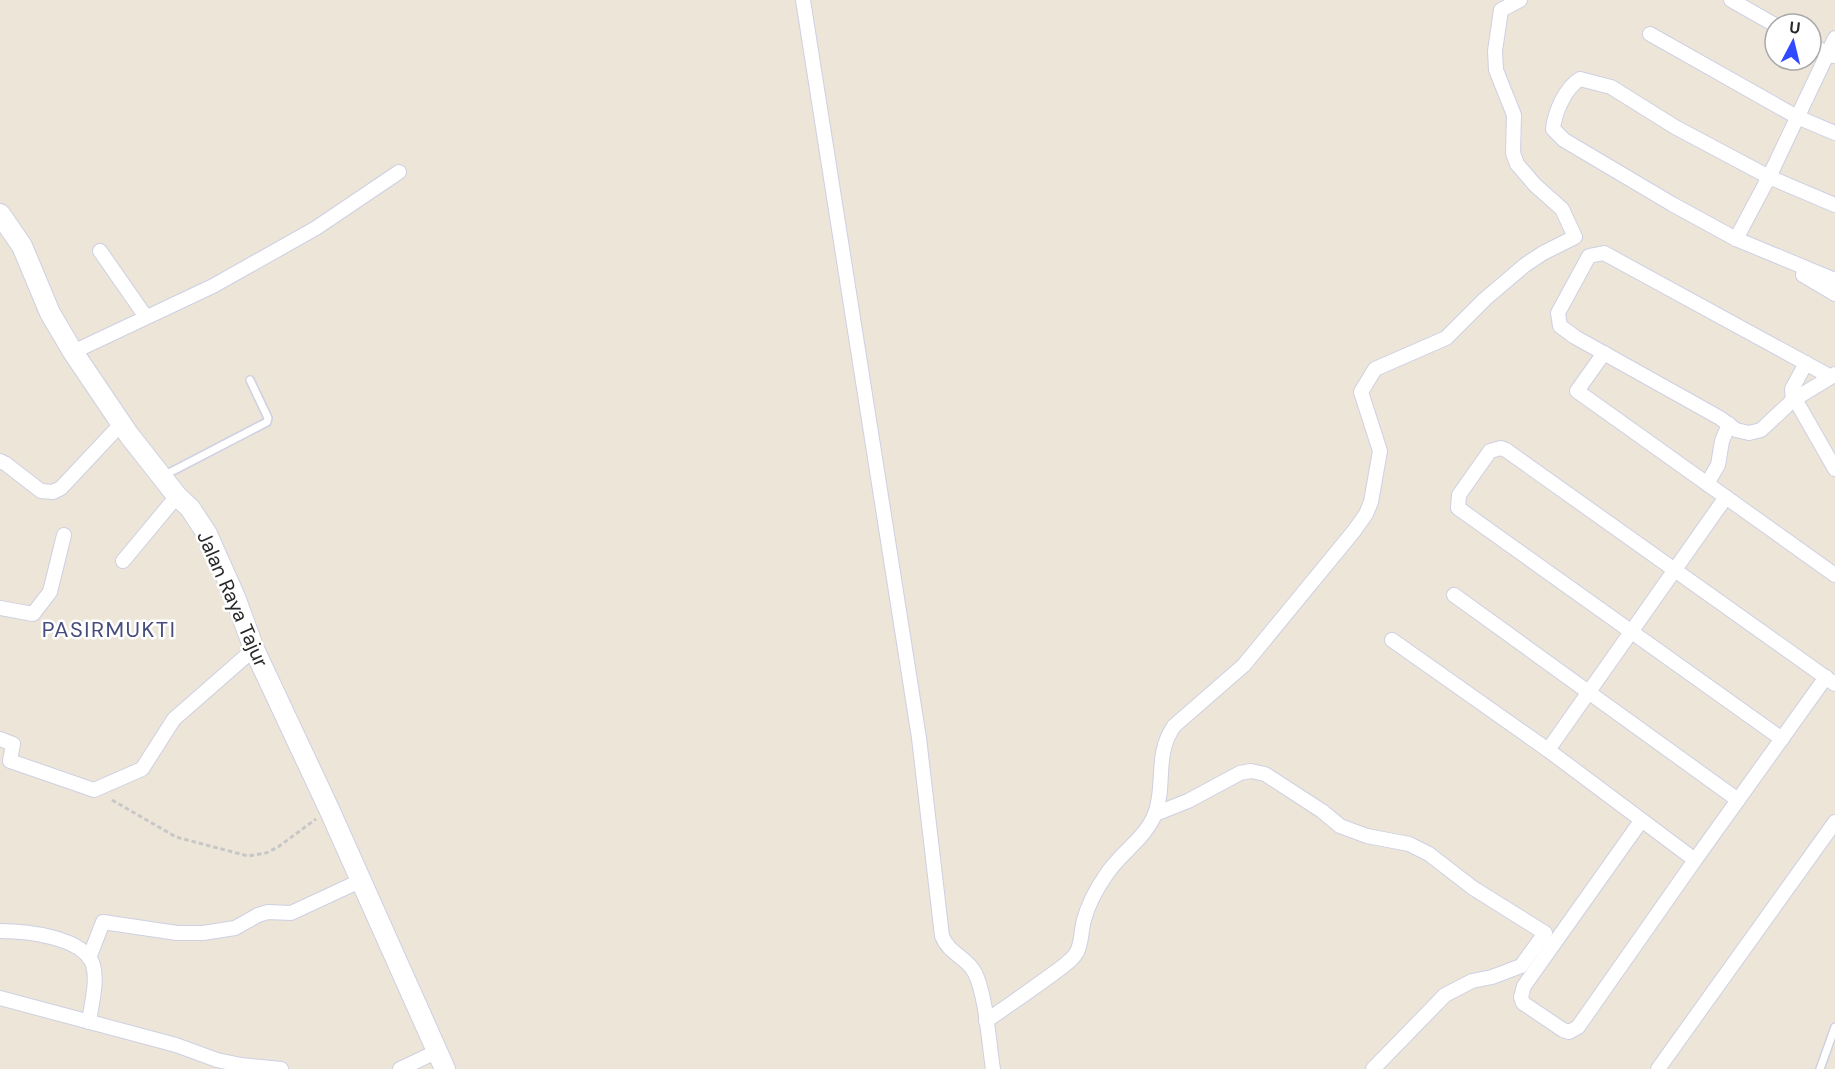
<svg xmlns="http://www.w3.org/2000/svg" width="1835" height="1069" viewBox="0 0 1835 1069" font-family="'DM Sans',sans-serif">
  <rect width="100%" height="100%" fill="#ece5d8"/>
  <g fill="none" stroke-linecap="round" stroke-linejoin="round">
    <defs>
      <g id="service">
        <polyline points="165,475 267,422 268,418 250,380"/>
        <polyline points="1820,1069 1835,1027"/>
      </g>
      <g id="minor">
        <path d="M803,0l116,738 23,198c7,18 25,21 33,37 11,22 14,71 18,96"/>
        <polyline points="1731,0 1775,25"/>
        <polyline points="1650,34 1797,117 1835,133"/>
        <polyline points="1835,38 1769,177 1736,239 1835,280"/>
        <polyline points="1811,45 1833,56"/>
        <path d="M1736,239l-64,-35 -108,-64 -11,-11c2,-17 12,-41 27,-50l31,8 64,40 94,50 66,28"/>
        <polyline points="100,251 146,317"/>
        <polyline points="1803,275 1835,294"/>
        <polyline points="73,352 213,286 316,228 399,172"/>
        <polyline points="1604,353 1577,391 1835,575"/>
        <polyline points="1831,377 1793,400 1761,430 1749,433 1736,430 1720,418 1575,337 1560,326 1558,313 1589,256 1604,253 1831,377 1835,374"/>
        <polyline points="1795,399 1835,469"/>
        <polyline points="1793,400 1792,389 1806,363"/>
        <polyline points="0,461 6,464 41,491 53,492 61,488 121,424"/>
        <polyline points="1707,484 1718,465 1722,441 1729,424"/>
        <polyline points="123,561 177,496"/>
        <polyline points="1454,595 1738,800"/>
        <polyline points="0,608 33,614 50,592 64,535"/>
        <polyline points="1392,640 1548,750 1695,860 1826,677"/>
        <polyline points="0,739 13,744 10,761 94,790 142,769 174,719 254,649"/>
        <polyline points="1782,739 1458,508 1459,495 1490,451 1501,448 1506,450 1835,684"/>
        <polyline points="1548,750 1726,497"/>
        <polyline points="1155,814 1188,801 1240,773 1251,771 1265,774 1322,811 1340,826 1367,836 1409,844 1429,854 1473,888 1545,933 1521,966 1492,977 1472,981 1445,995 1373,1069"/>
        <polyline points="1641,821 1524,986 1521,997 1523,1003 1563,1030 1569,1032 1578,1027 1695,860"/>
        <path d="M0,931c26,0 84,6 93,34 5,17 -2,40 -4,57"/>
        <polyline points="89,958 103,922 177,933 203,933 235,928 258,915 268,912 291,913 360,881"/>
        <polyline points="0,998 176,1045 217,1060 241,1065 281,1069"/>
        <path d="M986,1021c23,-16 45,-31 68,-48 8,-6 18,-12 23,-21 5,-10 4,-22 7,-32 4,-15 13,-32 22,-45 14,-22 39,-36 49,-61 11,-29 -1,-59 19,-88l70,-61 110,-134 12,-17 5,-12 9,-51 -19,-59 14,-23 71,-31 39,-39 40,-34 18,-12 32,-16 -13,-28 -27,-24 -18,-21 -4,-11 1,-38 -18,-45 -1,-19 6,-41 19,-10"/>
        <polyline points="400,1069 438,1051"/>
        <polyline points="1658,1069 1835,822"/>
      </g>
      <polyline id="secondary" points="0,214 22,246 50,313 73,352 129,435 177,496 190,508 207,534 235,597 254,649 329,809 445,1069"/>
    </defs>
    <!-- service casing -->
    <use href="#service" stroke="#ced0e3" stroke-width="10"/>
    <!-- minor casing -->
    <use href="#minor" stroke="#ced0e3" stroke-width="16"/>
    <!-- secondary casing -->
    <use href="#secondary" stroke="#ced0e3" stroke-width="22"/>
    <!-- path -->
    <polyline stroke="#c7c7c7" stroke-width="3" stroke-dasharray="4.5 3" stroke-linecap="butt" points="112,800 176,837 248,856 266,853 278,847 316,819"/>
    <!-- service -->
    <use href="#service" stroke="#fff" stroke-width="7"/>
    <!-- minor -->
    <use href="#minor" stroke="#fff" stroke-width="14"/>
    <!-- secondary -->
    <use href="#secondary" stroke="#fff" stroke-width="20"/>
  </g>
  <g text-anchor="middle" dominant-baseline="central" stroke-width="5" stroke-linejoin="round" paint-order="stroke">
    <!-- street labels -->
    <g font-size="20" fill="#282828" stroke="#fff">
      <text transform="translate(233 599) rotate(66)">Jalan Raya Tajur</text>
    </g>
    <!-- quarter labels -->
    <g font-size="22" letter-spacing="1.5" fill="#464c7c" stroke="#fff">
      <text x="109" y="629">PASIRMUKTI</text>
    </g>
  </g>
  <!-- north arrow -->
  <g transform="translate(1793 42) rotate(7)"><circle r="28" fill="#ffffff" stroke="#a9a9a9" stroke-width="1.5"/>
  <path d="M0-4.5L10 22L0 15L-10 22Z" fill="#324aff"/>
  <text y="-9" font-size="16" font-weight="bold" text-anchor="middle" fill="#282828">U</text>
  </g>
</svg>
